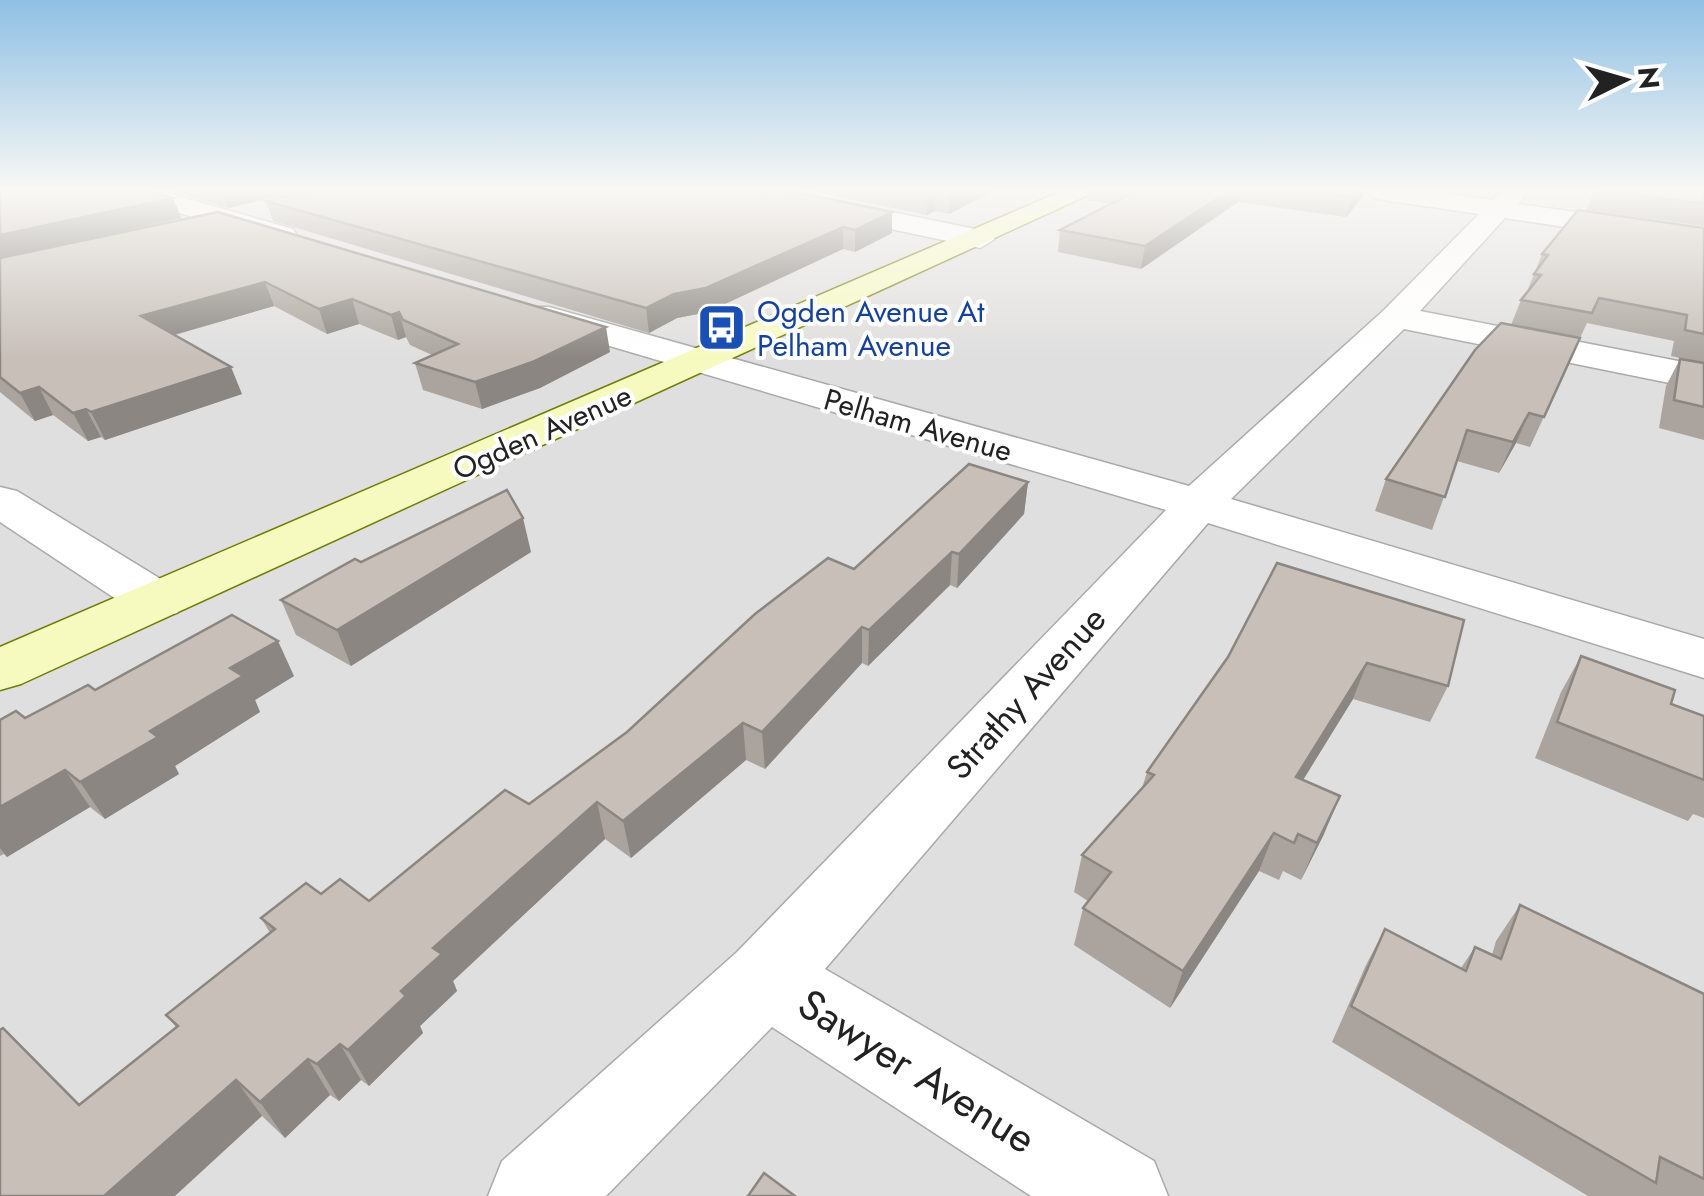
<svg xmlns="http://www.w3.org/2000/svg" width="1704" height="1196" viewBox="0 0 1704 1196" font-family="Jost,sans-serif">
  <rect width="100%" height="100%" fill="#f2efe9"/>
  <!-- residential -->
  <rect fill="#e0dfdf" x="0" y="191" width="1704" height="1005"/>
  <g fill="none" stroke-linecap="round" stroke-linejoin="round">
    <defs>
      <g id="street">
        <polygon points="119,191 161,191 293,229 297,235 283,244 123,196"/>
        <polygon points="737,191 789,191 980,230 995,239 980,248 750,199"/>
        <polygon points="1364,191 1433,191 1493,200 1501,191 1529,191 1518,204 1704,230 1704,248 1505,218 1420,311 1704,366 1704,390 1404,329 1231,499 1704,639 1704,678 1208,523 825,969 1154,1161 1168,1196 1031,1196 772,1027 606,1196 488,1196 502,1161 737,952 1166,510 525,321 520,314 525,307 549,307 1189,486 1384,310 1479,214 1377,199"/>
        <polygon points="0,487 17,491 177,589 185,601 177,613 157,618 137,613 0,522"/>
      </g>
      <polygon id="secondary" points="1062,191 1097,191 21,684 0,690 0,647"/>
    </defs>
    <!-- street casing -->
    <use href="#street" stroke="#a9a9a9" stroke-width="3"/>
    <!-- secondary casing -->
    <use href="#secondary" stroke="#707d05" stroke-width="3"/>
    <!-- street -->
    <use href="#street" fill="#fff" fill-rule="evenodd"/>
    <!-- secondary -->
    <use href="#secondary" fill="#f7fabf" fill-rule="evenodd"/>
  </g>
  <!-- wall -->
  <g fill="#aba49e">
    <polygon points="0,191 173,198 181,218 95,238 610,352 540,388 482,409 423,390 415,363 432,355 410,345 406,337 398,340 359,324 327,334 274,306 175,335 242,394 105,440 101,437 88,441 53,415 35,421 0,392"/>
    <polygon points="174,191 300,191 228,208"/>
    <polygon points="810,191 993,191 949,214 935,211 927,215"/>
    <polygon points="1088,191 1365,191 1364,195 1346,217 1238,202 1141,269 1058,252 1060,230 1112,204 1087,200"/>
    <polygon points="1594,191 1704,191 1704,226 1586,210"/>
    <polygon points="266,201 892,212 892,233 855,252 843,249 708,312 677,318 649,333 273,221"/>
    <polygon points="1704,228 1704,440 1659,428 1666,386 1680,359 1698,362 1671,356 1674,341 1587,323 1580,338 1511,325 1521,300 1526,294 1542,254"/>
    <polygon points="1580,338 1530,447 1516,443 1499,473 1457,461 1432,530 1375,511 1386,479"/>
    <polygon points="1028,482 1024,514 957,588 950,585 868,666 862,663 765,769 746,760 631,858 605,839 453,981 457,991 420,1026 423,1033 369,1086 361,1080 339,1101 330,1095 285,1138 262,1116 79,1105 176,1027 166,1015 270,933 261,918 321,894 369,901 529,804 854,569"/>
    <polygon points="531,552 351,666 296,635 281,600 361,562"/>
    <polygon points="1277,563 1448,686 1430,722 1353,699 1303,780 1324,834 1301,880 1283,871 1279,880 1259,871 1170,1008 1074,945 1083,908 1088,901 1074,892 1082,855 1142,788 1147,772 1228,657"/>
    <polygon points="1581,656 1671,704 1704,716 1704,818 1693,814 1688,821 1535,758 1561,692"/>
    <polygon points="294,676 255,700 260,712 175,766 179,774 105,819 90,807 7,857 4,854 0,856 0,720 25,718"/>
    <polygon points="1520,905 1704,994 1704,1196 1588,1196 1332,1042 1366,965 1385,929 1461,968 1475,947 1492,955 1496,941"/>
  </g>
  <!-- shaded-wall -->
  <g fill="#8b8681">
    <polygon points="222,191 300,191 228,208"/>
    <polygon points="936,191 935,211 927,215 928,195"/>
    <polygon points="954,191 993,191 949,214 950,194"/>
    <polygon points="1228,191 1240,191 1238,202 1141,269 1145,246"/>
    <polygon points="1357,191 1365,191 1364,195 1346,217 1352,197"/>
    <polygon points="173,198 181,218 0,259 0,235"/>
    <polygon points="892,212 892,233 855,252 855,230"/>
    <polygon points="843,227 843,249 708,312 677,318 649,333 646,308 674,294"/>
    <polygon points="265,282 274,306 152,341 141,316"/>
    <polygon points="352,299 359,324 327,334 319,309"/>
    <polygon points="399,312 406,337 398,340 391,315"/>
    <polygon points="606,327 610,352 540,388 482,409 475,382"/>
    <polygon points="231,367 242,394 105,440 91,412"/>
    <polygon points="39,387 53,415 35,421 20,393"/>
    <polygon points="86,409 101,437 88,441 73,413"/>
    <polygon points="1529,413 1516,443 1499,473 1513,442"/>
    <polygon points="1028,482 1024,514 957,588 959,554"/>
    <polygon points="523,518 531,552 351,666 337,630"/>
    <polygon points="952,552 950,585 868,666 869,630"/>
    <polygon points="862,627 862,663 765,769 762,732"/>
    <polygon points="278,641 294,676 255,700 260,712 175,766 179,774 105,819 80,782 150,731 230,668"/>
    <polygon points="1367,663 1353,699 1282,814 1296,777"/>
    <polygon points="743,723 746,760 631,858 623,821"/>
    <polygon points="65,770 90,807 7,857 0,848 0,807"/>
    <polygon points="1340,796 1324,834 1301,880 1317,843"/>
    <polygon points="597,802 605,839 453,981 457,991 420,1026 423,1033 369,1086 348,1050 401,991 433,948"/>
    <polygon points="1274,833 1259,871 1170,1008 1183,971"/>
    <polygon points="340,1044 361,1080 339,1101 317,1064"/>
    <polygon points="308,1059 330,1095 285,1138 260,1102"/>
    <polygon points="236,1080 262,1116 175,1196 104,1196"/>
  </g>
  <!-- building -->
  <g fill="#c7bfb8" stroke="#8b8681" stroke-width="2.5">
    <polygon points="0,191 151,191 173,198 0,235"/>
    <polygon points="308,191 790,191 892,212 855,230 843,227 706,288 674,294 646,308 266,201"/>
    <polygon points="909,191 935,191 928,195"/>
    <polygon points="1136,191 1228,191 1145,246 1060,230"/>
    <polygon points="1311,191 1357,191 1352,197"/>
    <polygon points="1611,191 1704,191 1704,204"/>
    <polygon points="1578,210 1704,228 1704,334 1685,330 1687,315 1599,298 1592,313 1521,300 1541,275 1534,274 1548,255 1542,254"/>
    <polygon points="218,212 606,327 535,361 475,382 415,363 458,344 403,320 399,312 391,315 352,299 319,309 265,282 141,316 231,367 91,412 86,409 73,413 39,387 20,393 0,377 0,258"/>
    <polygon points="1501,323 1580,338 1544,417 1529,413 1513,442 1467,430 1445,497 1386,479 1475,350"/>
    <polygon points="1680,359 1704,363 1704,407 1674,400"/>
    <polygon points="969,464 1028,482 959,554 952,552 869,630 862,627 762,732 743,723 623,821 597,802 433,948 442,954 401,991 406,996 348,1050 340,1044 317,1064 308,1059 260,1102 236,1080 104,1196 0,1196 0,1030 3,1028 79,1105 178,1026 166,1015 275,929 261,918 306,883 321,894 340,879 369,901 505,790 529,804 627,732 755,614 828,558 854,569"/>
    <polygon points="507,490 523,518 337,630 281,600 355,559 361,562"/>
    <polygon points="1277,563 1464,620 1448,686 1367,663 1296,777 1340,796 1317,843 1298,834 1294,843 1274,833 1183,971 1083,908 1111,872 1082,855 1154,775 1147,772 1228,657"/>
    <polygon points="232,615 278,641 230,668 243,676 150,731 158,737 80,782 65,770 0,807 0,720 16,711 25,718 88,685 95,690"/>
    <polygon points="1581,656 1675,690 1671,704 1704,716 1704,780 1557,722"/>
    <polygon points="1520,905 1704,994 1704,1179 1660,1157 1656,1183 1351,1006 1385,929 1466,971 1475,947 1501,959"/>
    <polygon points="764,1173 795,1196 748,1196"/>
  </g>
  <!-- sky -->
  <linearGradient id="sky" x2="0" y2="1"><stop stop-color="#8fc0e4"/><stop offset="0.53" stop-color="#f9f8f5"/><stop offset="1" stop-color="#f9f8f5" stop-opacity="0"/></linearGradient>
  <rect width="1704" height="359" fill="url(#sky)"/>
  <!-- icons -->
  <defs>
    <symbol id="bus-square" viewBox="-11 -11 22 22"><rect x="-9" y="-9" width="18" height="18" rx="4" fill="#1a4fb4" stroke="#fff"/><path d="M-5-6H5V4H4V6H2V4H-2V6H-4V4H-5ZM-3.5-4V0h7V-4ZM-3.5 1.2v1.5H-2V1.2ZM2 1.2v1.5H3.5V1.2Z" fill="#fff"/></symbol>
  </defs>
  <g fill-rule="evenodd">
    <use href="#bus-square" x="694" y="300" width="55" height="55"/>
  </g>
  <g text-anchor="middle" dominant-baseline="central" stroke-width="8" stroke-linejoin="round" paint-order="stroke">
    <!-- far-transit labels -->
    <g font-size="30" fill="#164399" stroke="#fff" text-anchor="start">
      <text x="757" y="311">Ogden Avenue At<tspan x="757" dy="34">Pelham Avenue</tspan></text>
    </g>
    <!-- far-street labels -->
    <g font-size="30" fill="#222" stroke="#fff">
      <text transform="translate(918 425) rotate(16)">Pelham Avenue</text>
      <text transform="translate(542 432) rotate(-24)">Ogden Avenue</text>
    </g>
    <!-- street labels -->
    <g font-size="35" fill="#222" stroke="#fff">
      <text transform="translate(1026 693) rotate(-48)">Strathy Avenue</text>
    </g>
    <!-- near-street labels -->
    <g font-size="42" fill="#222" stroke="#fff">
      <text transform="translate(917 1071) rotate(32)">Sawyer Avenue</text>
    </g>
  </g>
  <!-- north arrow -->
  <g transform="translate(1624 80) rotate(85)" stroke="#ffffff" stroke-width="8" paint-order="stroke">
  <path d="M0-8L18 38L0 25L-18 38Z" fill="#222222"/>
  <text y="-15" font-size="28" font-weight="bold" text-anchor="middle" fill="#222222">N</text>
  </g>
</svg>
